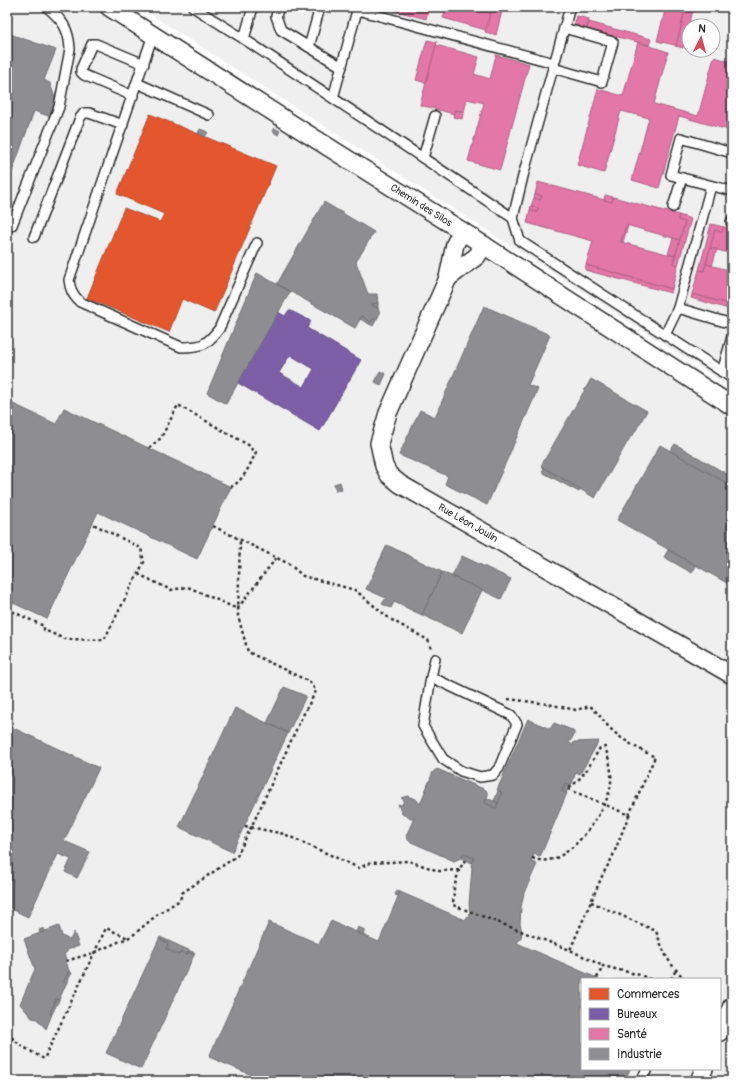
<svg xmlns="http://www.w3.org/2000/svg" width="739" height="1088" viewBox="0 0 739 1088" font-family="Pangolin,sans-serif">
  <rect width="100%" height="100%" fill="#fff"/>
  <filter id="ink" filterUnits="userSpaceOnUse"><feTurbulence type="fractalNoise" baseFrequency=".025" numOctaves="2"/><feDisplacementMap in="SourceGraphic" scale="8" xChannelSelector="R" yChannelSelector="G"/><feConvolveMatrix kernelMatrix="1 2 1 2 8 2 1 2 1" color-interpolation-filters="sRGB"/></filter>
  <g filter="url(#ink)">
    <!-- built -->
    <g fill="#efefef" fill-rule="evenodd">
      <path d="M7,7h121l604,385v689h-725zM582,979h138v90h-138z"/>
      <path d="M139,7h593v381zM689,26h24v24h-24z"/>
    </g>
    <!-- shops -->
    <polygon fill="#e4572e" stroke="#ac4a2d" points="150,114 276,166 214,313 182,299 169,332 87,298 124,208 160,222 164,214 117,194"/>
    <!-- offices -->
    <path fill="#7b5ea7" stroke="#634f82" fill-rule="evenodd" d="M289,310l22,11 -4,7 54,32 -41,71 -82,-48 40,-71 7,4zM290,355l24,14 -10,18 -25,-14z"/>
    <!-- health -->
    <g fill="#e377a8" stroke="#ac6082">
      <polygon points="394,7 429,7 426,19 393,10"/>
      <polygon points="446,7 492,7 486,30 443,18"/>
      <polygon points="492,7 503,7 496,35 485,32"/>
      <polygon points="666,7 686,7 676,47 675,45 657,41"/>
      <polygon points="686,7 694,7 683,48 676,46"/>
      <polygon points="577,16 589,19 587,29 574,25"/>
      <polygon points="589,22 651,39 649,45 587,29"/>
      <polygon points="427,40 437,42 426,83 416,80"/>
      <polygon points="638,42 668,52 654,104 698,116 714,57 732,62 732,131 679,116 659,188 632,180 649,118 621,111 604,173 577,165 598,89 623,96"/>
      <polygon points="436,45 479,57 474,74 490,79 496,55 529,64 500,170 468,161 484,103 467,99 464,112 455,110 454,114 420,105"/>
      <polygon points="455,110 464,112 462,119 453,117"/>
      <polygon points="538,182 612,202 613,197 679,215 678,220 685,222 680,240 626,225 621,242 675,256 673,263 678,265 672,289 586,265 593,241 527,223 530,210 537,212 538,208 531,206 534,198 540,200 542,196 535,194"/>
      <polygon points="535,194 542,196 540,200 534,198"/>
      <polygon points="605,195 613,197 612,202 604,200"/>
      <polygon points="531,206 538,208 537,212 530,210"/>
      <polygon points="679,215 691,219 678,265 673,263 685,222 678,220"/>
      <polygon points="711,224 724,227 722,232 715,230 704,271 699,270"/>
      <polygon points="626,225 628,226 623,242 621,242"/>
      <polygon points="724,227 732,229 732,254 710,248 715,230 722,232"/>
      <polygon points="673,238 680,240 675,256 668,254"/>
      <polygon points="710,248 717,249 712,266 706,264"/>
      <polygon points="706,264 732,271 732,305 692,294 699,270 704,271"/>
      <polygon points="586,265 672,289 671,293 585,270"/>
      <polygon points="692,294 732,305 732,310 691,298"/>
    </g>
    <!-- industry -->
    <g fill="#8d8d92" stroke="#707073">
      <polygon points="7,33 56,50 44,80 50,83 58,107 54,118 34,111 7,186"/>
      <polygon points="274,128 280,131 278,135 272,131"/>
      <polygon points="200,129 208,132 205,137 198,133"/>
      <polygon points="324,202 374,232 356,262 368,294 377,294 378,303 372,304 373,306 378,308 380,313 378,317 370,322 362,316 355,328 277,284"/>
      <polygon points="257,273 290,292 226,404 207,393"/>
      <polygon points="378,303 378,308 373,306 372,304"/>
      <polygon points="484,306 550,335 528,385 538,389 487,505 445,484 448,476 399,455 420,410 435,417"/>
      <polygon points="362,316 370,322 378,317 373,326 360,319"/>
      <polygon points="380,371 386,374 381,385 375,382"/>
      <polygon points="591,379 647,411 632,437 631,436 595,498 541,466"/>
      <polygon points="7,401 56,424 64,408 231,487 197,559 98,512 47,619 7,600"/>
      <polygon points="675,444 732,477 732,480 729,485 670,451"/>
      <polygon points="660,445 732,486 732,586 617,520"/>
      <polygon points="544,468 580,489 579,492 542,472"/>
      <polygon points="340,482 342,489 336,491 334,484"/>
      <polygon points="387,545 442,572 422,615 394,602 391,608 382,604 386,598 366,589"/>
      <polygon points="668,550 696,566 692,573 664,557"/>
      <polygon points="462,556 511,579 501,599 452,576"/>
      <polygon points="442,572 482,590 462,633 422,615"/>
      <polygon points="284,687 306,696 288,733 267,723"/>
      <polygon points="235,708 288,733 232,852 179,827"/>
      <polygon points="528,719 550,729 554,723 572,730 574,732 574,735 569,743 573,745 574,742 599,741 580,774 576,772 571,786 565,783 562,791 567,793 540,857 534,854 531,862 537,864 524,893 521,907 520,924 522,932 521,938 517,943 599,979 582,979 582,1069 630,1069 625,1081 260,1081 261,1079 209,1057 269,922 319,944 331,921 379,942 400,892 465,920 470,913 469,904 472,868 471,865 474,858 463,854 461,858 454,861 409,841 406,836 414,818 410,818 402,814 398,804 402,805 404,800 401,798 407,796 416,799 420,804 433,772 437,769 486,790 488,795 485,803 496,808 502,792 497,790"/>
      <polygon points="7,725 99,768 64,841 90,852 77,878 65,872 71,859 58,854 28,917 7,907"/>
      <polygon points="565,783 570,785 566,793 562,791"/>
      <polygon points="498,791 502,792 498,803 494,801"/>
      <polygon points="487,798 498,803 496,808 485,803"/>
      <polygon points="463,854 474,858 472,863 461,858"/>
      <polygon points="397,890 400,892 398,896 395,895"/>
      <polygon points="59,926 62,936 70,940 74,932 79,946 67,950 67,952 64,954 69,971 64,982 66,984 59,1000 56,999 50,1014 52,1014 46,1029 37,1019 32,1018 20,1004 35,969 24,939"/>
      <polygon points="358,927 365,930 363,935 356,932"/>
      <polygon points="44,928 45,931 40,933 39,930"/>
      <polygon points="160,937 195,953 194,955 188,952 187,955 181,952 179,955 166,949 168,943 159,939"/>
      <polygon points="159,939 168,943 166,949 179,955 181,952 187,955 188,952 194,955 141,1069 106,1053"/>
      <polygon points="69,971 72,973 66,984 64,982"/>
      <polygon points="56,999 59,1000 52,1014 50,1014"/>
    </g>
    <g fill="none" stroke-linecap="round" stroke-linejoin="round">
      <defs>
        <g id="service">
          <polyline points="193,7 244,39 513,218"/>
          <polyline points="279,7 276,16 281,30 342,67"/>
          <polyline points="570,7 523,176 513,218 520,241 732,378"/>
          <polyline points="358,10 554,63"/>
          <path d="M153,35l-84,245c1,10 4,15 11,22l101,45c20,0 25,-1 38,-18l38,-86"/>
          <polyline points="244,39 253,7"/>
          <polyline points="309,47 320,7"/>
          <polyline points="553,68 602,82 613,42 564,28"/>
          <polyline points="137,83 209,115"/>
          <polyline points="133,96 84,75 81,72 81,69 92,44 96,44 144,64"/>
          <polyline points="333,98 358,7"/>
          <polyline points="732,153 681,138 671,175 732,191"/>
          <polyline points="423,158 435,116"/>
          <polyline points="673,207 682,178"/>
          <polyline points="731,222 732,220"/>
          <path d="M7,228l5,-3 2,-5 45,-113 11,-58c-1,-21 -8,-29 -23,-42"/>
          <polyline points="34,237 80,118 84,113 89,113 123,125"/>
          <polyline points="678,308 732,324"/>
          <polyline points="665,335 678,308 711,186"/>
          <polyline points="722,372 732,337"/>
          <polyline points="431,677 511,715 517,724 499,768 493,775 480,777 461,771 443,759 423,726 431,677 435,659"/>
          <polyline points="641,1081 647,1069"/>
        </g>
        <g id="minor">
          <path id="s1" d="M109,7l197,126 156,98 270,175"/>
          <path id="s2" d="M462,231l-7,13 -7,34 -60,135 -9,30 5,23 5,9 11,9 332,191"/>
          <polyline points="448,278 477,256 484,245"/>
          <polyline points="720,1032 732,1006"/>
          <polyline points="699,1081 704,1069"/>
        </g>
      </defs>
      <!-- service casing -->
      <use href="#service" stroke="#2b2b2b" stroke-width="12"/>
      <!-- minor casing -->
      <use href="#minor" stroke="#2b2b2b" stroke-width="20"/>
      <!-- path -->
      <g stroke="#2b2b2b" stroke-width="2.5" stroke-dasharray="3 3" stroke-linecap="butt">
        <path d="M149,448l12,-10 17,-33 72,41 2,4 4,2c-6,13 -12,28 -25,35"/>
        <polyline points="213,526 289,564 303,576 355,590 390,619 428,640 431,649"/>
        <polyline points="138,574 171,590 188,587 233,607 238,608 277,557"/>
        <polyline points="7,609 44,626 44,630 65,639 104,640 144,562 141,548 93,524"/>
        <path d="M508,699l40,5 28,6 14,-4c9,7 14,17 23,25 12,11 28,19 42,26l-26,58"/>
        <polyline points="568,789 629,815 612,858 603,874 570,950"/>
        <polyline points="245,826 284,834 359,868 370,863 409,861 439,871 459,870 465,860"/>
        <path d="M532,858c8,3 14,3 21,1 23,-7 52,-47 57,-70 3,-15 0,-27 -5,-42l-5,1c-9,15 -17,30 -32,41"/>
        <polyline points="459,870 454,888 453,905 570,950 603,966"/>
        <path d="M591,902l65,29c8,22 11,31 29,48"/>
        <polyline points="66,961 93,953 132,936 158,914 180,900 182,893 237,856 257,815 301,719 316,691 310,682 248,652 238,616 240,539"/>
        <polyline points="597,978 603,966 640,975 650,979"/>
        <polyline points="671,979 676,970"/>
        <polyline points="7,1033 20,1045 44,1059 106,928 128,938"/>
      </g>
      <!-- service -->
      <use href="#service" stroke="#fff" stroke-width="9"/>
      <!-- minor -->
      <use href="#minor" stroke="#fff" stroke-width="17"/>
    </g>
  </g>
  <g text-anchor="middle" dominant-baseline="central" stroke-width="4" stroke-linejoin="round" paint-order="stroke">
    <!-- street labels -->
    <g font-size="10" fill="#2b2b2b" stroke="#fff">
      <text stroke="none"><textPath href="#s1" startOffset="370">Chemin des Silos</textPath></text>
      <text stroke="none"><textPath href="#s2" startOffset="355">Rue Léon Joulin</textPath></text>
    </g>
  </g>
  <!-- margin -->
  <rect width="739" height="1088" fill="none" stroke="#fff" stroke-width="24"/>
  <rect x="12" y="12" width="715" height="1064" fill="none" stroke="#2b2b2b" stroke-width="1.5" filter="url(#ink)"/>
  <!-- legend -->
  <rect x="581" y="978" width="140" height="92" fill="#ffffff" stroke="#aaaaaa"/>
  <rect x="589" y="988" width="20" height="12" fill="#e4572e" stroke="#aaaaaa"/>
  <text x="617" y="998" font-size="12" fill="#2b2b2b">Commerces</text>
  <rect x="589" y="1008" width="20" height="12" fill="#7b5ea7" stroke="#aaaaaa"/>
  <text x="617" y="1018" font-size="12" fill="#2b2b2b">Bureaux</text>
  <rect x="589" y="1028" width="20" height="12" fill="#e377a8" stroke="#aaaaaa"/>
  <text x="617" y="1038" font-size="12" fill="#2b2b2b">Santé</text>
  <rect x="589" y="1048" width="20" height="12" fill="#8d8d92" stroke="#aaaaaa"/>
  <text x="617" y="1058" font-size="12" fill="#2b2b2b">Industrie</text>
  <!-- north arrow -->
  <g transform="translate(701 38) rotate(6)"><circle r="19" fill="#ffffff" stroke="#aaaaaa"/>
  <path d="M0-3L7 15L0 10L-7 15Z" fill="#d1495b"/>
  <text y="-6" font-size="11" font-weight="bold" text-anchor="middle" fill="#2b2b2b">N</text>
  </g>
</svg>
